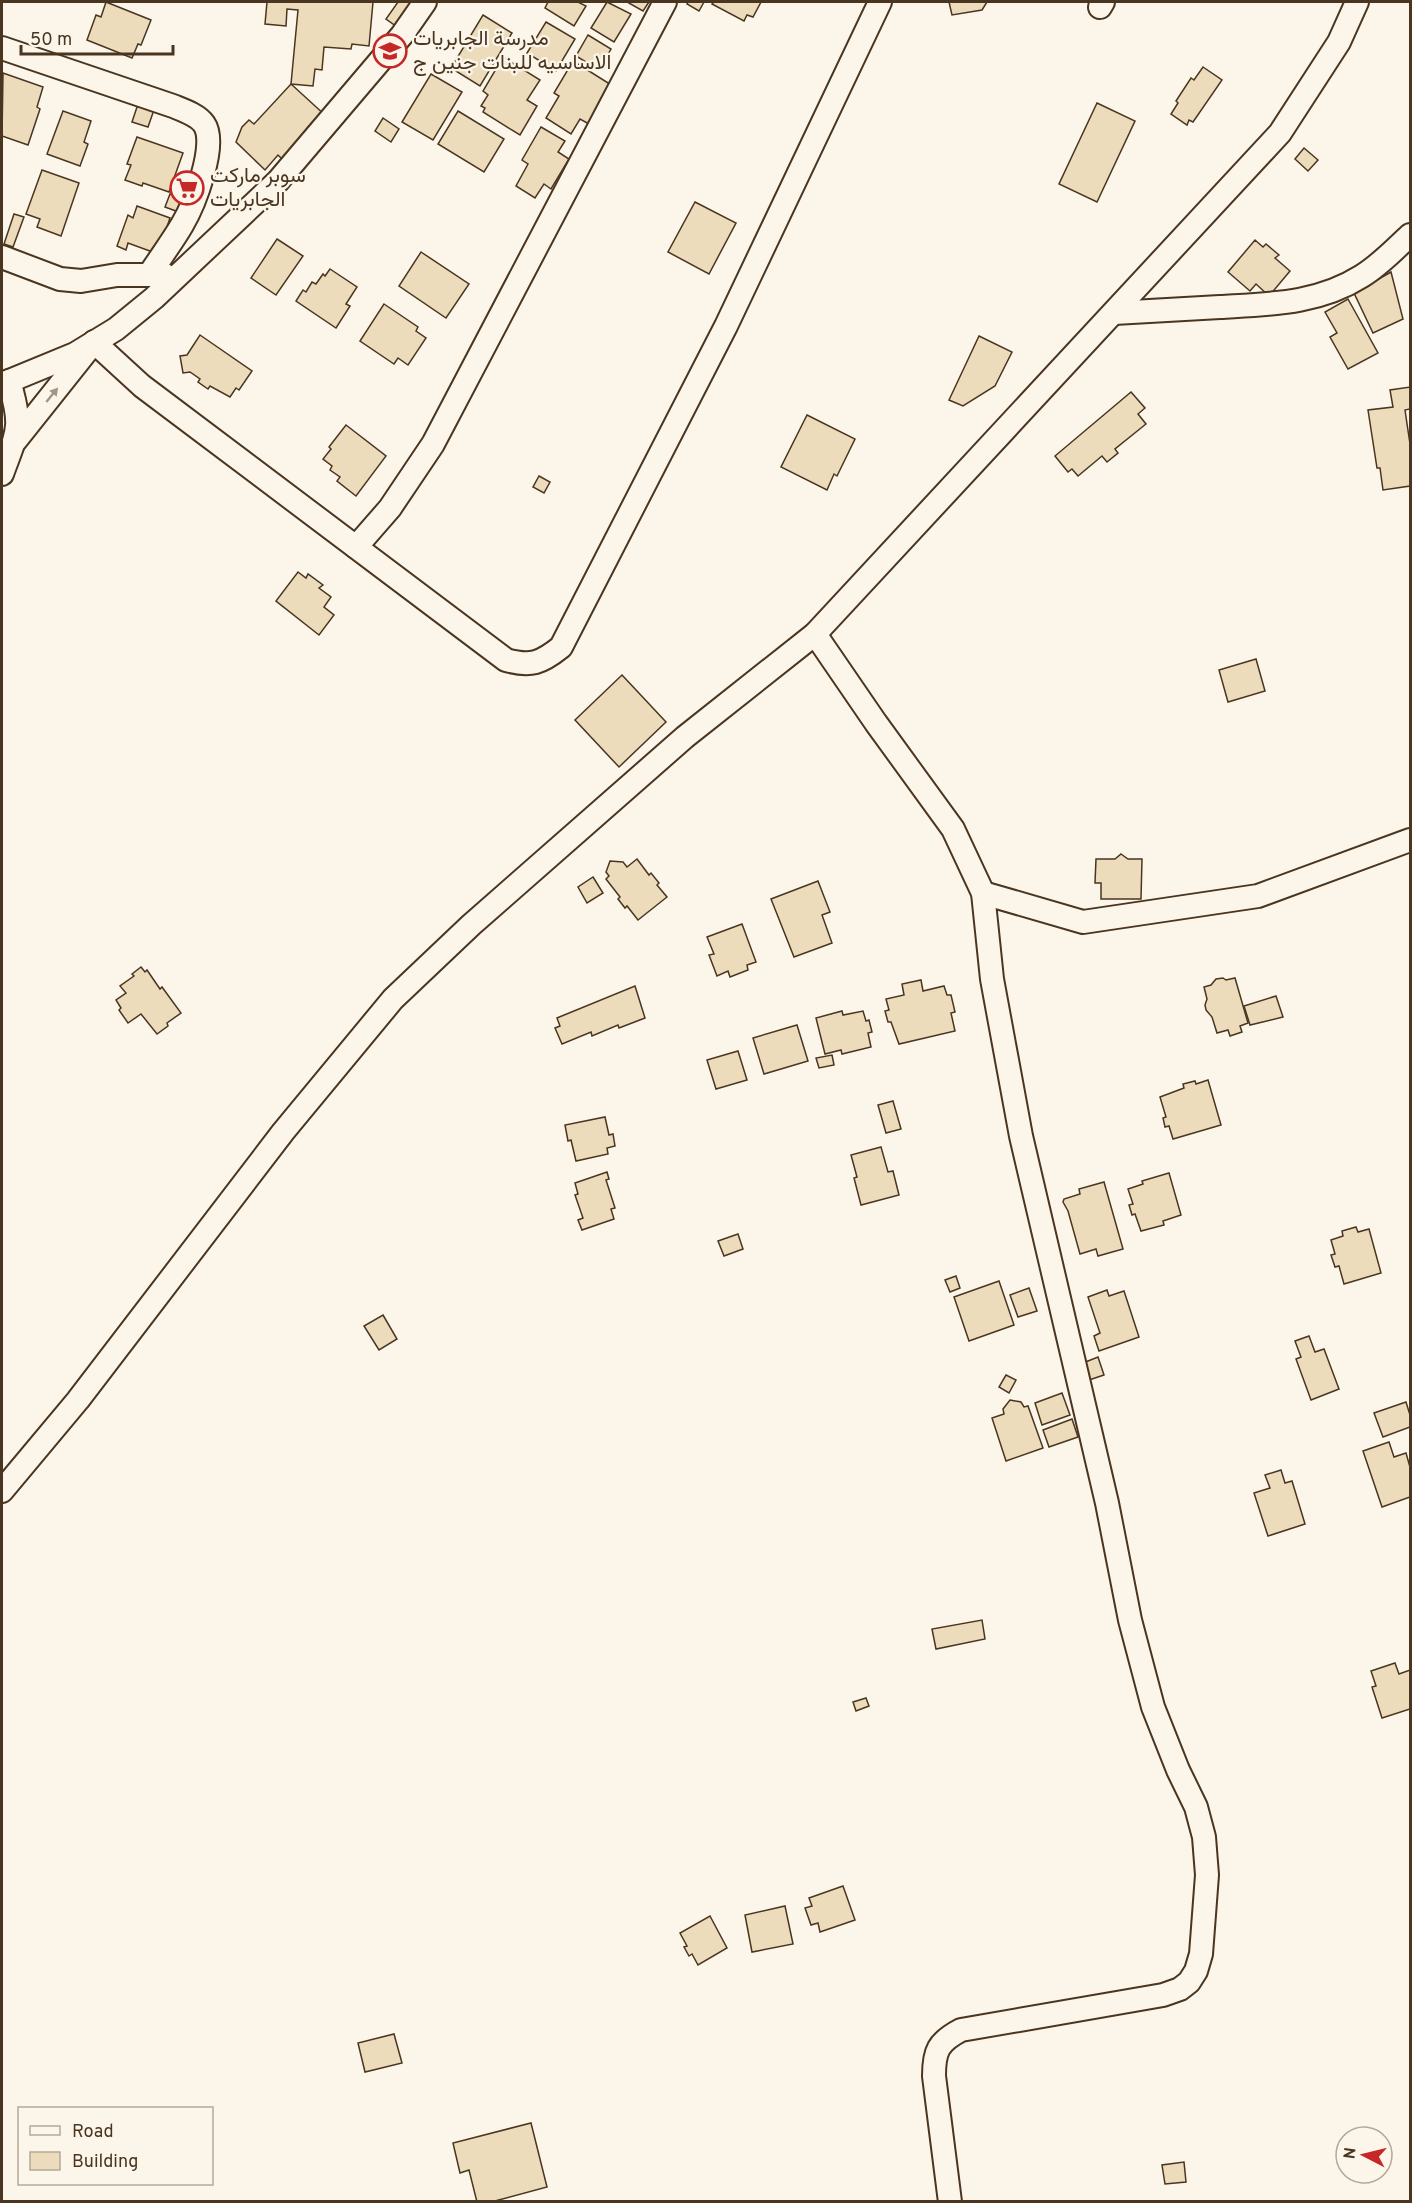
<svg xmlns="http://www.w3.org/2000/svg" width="1412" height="2203" viewBox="0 0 1412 2203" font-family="Overpass,Vazirmatn,sans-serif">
  <rect width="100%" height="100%" fill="#fbf6e9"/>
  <!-- building -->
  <g fill="#ecdcbc" stroke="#4a3520" stroke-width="1.5">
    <polygon points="106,2 151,20 141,45 138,44 132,58 87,40 96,15 101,17"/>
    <polygon points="267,2 373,2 369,46 352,44 351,49 324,47 322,70 315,69 313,86 291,84 298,10 287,9 286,26 265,24"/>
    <polygon points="398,2 418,2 400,29 386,19"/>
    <polygon points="548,2 578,2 586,6 574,26 545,8"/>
    <polygon points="607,2 631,14 614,42 591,28"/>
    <polygon points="627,2 649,2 643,11"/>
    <polygon points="688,2 704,2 699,11 687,4"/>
    <polygon points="714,2 761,2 753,17 747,15 744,21 712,4"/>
    <polygon points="944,2 987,2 982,10 952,15 949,2"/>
    <polygon points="483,15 512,33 480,86 451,68"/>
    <polygon points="546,22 575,39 556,71 527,53"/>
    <polygon points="588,35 611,49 599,70 576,56"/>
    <polygon points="503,57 540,80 527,100 537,106 520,135 483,112 485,108 481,106 488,95 483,91"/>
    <polygon points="573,61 613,86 589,124 580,119 571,134 546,118 559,96 554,93"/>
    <polygon points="1203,67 1222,80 1193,122 1189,120 1187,125 1171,114 1178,103 1176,101 1191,78 1194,80"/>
    <polygon points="3,73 43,87 37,107 40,109 28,145 2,136"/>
    <polygon points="431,74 462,92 433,140 402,122"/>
    <polygon points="291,84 326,116 284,161 278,155 265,170 236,142 242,127 249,120 254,124"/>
    <polygon points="139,101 155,107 148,127 132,122"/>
    <polygon points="1097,103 1135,121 1097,202 1059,184"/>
    <polygon points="63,111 91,121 84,142 88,144 80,166 47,154"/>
    <polygon points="458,111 504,139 484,172 438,144"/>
    <polygon points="383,118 399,129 391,142 375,131"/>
    <polygon points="541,127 565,141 558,152 569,159 551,189 544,184 535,198 516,186 528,164 522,160"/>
    <polygon points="137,137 183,153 169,192 143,183 142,186 125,180 131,165 127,164"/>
    <polygon points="1304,148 1318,160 1308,171 1295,159"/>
    <polygon points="42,170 79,183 61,236 37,227 40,219 26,214"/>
    <polygon points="170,194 189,201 184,214 165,207"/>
    <polygon points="695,202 736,223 709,274 668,252"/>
    <polygon points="137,206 170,218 158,254 128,243 126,250 117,246 128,215 133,218"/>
    <polygon points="14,214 24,217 13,247 4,244"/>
    <polygon points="277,239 303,256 276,295 251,278"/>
    <polygon points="1255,240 1263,247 1266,244 1279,255 1275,258 1290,271 1269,296 1256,284 1250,291 1228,272"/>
    <polygon points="421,252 469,284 446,318 399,286"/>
    <polygon points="330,269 357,287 346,304 350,306 336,328 296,301 303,290 306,292 312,282 316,284 323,274 325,276"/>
    <polygon points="1391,272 1403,319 1373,333 1354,293"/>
    <polygon points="1348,299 1378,353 1348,369 1330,337 1337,333 1325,312"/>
    <polygon points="384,304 418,327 416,331 426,338 408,365 398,358 394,364 360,341"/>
    <polygon points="200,335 252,371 239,390 236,388 230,397 210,386 208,389 198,382 200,379 190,372 183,373 180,356 187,355"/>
    <polygon points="979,336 1012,352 995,386 963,406 949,400"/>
    <polygon points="1410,387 1410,409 1405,410 1410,444 1410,486 1383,490 1380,468 1377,468 1368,410 1393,407 1390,390"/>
    <polygon points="1131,392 1145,408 1138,414 1146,424 1115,449 1118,453 1107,462 1102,456 1078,476 1072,469 1068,472 1055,456"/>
    <polygon points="807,415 855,439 837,476 834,474 827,490 781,467"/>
    <polygon points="346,425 386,456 356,496 337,481 340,477 330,470 332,466 323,459 331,449 329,447"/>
    <polygon points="539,476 550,482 544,493 533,487"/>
    <polygon points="298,572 306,578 308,574 323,585 319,588 331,597 324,607 334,615 319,635 276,601"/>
    <polygon points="1256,659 1265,691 1228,702 1219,670"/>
    <polygon points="622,675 666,722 619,767 575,720"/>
    <polygon points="1121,854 1128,859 1142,859 1141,899 1101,899 1101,883 1095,883 1096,859 1115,859"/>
    <polygon points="637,859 649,875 651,873 659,883 657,885 667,897 638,920 627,906 625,908 618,899 620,897 606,879 609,876 606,872 610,861 623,862 627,867"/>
    <polygon points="593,877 603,893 587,903 578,887"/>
    <polygon points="818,881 830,912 822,915 832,943 794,957 771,899"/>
    <polygon points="742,924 756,962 747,965 748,970 730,977 728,971 717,976 709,955 714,954 707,937"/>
    <polygon points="141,967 145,972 147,970 160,989 162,987 181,1013 167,1023 168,1026 157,1034 141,1014 128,1023 119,1010 121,1008 116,1000 126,993 120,986 134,976 132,974"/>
    <polygon points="1223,978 1226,980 1235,978 1248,1023 1240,1026 1242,1032 1230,1036 1228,1030 1217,1033 1212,1017 1206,1010 1205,1005 1207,999 1204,987 1211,985 1216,979"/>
    <polygon points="921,980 923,991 944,986 947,995 951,995 955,1012 951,1013 955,1031 899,1044 891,1022 888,1022 885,1011 889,1010 886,999 904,995 902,984"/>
    <polygon points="635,986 645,1018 619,1028 618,1025 592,1036 591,1032 562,1044 555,1028 560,1026 557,1018"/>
    <polygon points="1276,996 1283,1017 1250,1025 1244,1006"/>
    <polygon points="842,1011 843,1015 863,1011 866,1021 869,1020 872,1032 868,1033 871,1047 842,1054 841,1050 825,1054 816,1018"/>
    <polygon points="797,1025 808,1061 764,1074 753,1038"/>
    <polygon points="738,1051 747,1080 716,1089 707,1060"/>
    <polygon points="832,1055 834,1065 819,1068 816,1058"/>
    <polygon points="1208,1080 1221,1125 1173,1139 1169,1126 1165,1127 1163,1118 1166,1117 1160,1097 1184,1088 1183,1084 1195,1081 1196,1084"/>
    <polygon points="893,1101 901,1129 886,1133 878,1105"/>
    <polygon points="605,1117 609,1135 613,1134 615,1146 607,1148 608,1154 576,1161 571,1140 568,1141 565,1125"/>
    <polygon points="881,1147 888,1172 893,1171 899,1195 861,1205 854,1178 857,1177 851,1155"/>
    <polygon points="607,1172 609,1179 606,1180 615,1208 611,1209 614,1219 582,1230 578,1220 583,1218 575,1195 578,1194 575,1183"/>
    <polygon points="1169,1173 1181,1215 1163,1221 1164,1225 1141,1231 1135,1214 1132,1215 1129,1205 1133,1204 1128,1189 1143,1184 1142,1181"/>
    <polygon points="1104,1182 1123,1249 1098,1256 1096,1249 1080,1254 1068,1211 1063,1202 1064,1199 1080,1194 1079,1189"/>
    <polygon points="1356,1227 1358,1232 1369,1229 1381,1273 1344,1284 1339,1266 1335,1267 1331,1255 1335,1254 1331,1240 1343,1236 1342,1231"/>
    <polygon points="738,1234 743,1249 724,1256 718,1241"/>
    <polygon points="956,1276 960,1288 950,1292 945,1280"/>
    <polygon points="999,1281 1014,1325 969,1341 954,1297"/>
    <polygon points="1029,1288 1037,1311 1018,1317 1010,1295"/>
    <polygon points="1107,1290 1109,1296 1124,1291 1139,1337 1099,1351 1094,1336 1100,1333 1088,1297"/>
    <polygon points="383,1315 397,1339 379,1350 364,1326"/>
    <polygon points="1309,1336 1315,1352 1324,1349 1339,1389 1311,1400 1296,1359 1301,1357 1295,1341"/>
    <polygon points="1098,1357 1104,1375 1089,1380 1083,1363"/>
    <polygon points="1006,1375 1016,1380 1009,1393 999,1387"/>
    <polygon points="1062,1393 1070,1415 1042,1425 1035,1403"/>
    <polygon points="1010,1400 1021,1402 1024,1407 1028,1406 1043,1448 1006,1461 992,1418 1004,1414 1003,1409"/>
    <polygon points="1406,1402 1410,1415 1410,1427 1383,1437 1374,1413"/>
    <polygon points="1072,1419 1078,1437 1049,1447 1043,1430"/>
    <polygon points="1389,1442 1394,1457 1406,1453 1410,1467 1410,1497 1382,1507 1363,1451"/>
    <polygon points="1281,1470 1285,1483 1292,1481 1305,1524 1268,1536 1254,1493 1270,1488 1265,1475"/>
    <polygon points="982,1620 985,1639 936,1649 932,1629"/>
    <polygon points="1395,1663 1399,1674 1410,1670 1410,1709 1382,1718 1372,1687 1376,1686 1371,1671"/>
    <polygon points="866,1698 869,1706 856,1711 853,1702"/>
    <polygon points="843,1886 855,1920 820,1932 818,1923 811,1925 805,1908 812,1906 809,1898"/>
    <polygon points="785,1906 793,1944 752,1952 745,1915"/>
    <polygon points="710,1916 727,1948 698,1965 692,1954 689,1956 684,1947 687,1946 680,1933"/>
    <polygon points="394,2034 402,2063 365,2072 358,2043"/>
    <polygon points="531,2123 547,2187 491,2202 477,2202 469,2170 460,2173 453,2143"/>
    <polygon points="1184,2162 1186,2182 1165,2184 1162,2165"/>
  </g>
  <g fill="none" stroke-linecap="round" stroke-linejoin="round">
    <defs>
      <g id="minor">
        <polyline points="1100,7 1103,2"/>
        <path d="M2,48l171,58c10,4 25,9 31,18 14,20 -10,81 -22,101 -10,17 -22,33 -33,50"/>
        <polyline points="2,257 60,279 81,281 117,275 165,275"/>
        <path d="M1114,313c36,-2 71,-4 106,-6 50,-3 98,-3 142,-31 18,-11 33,-27 48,-41"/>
        <polyline points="2,384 75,354 116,329 154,298 278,181 402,35 425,2"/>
        <path d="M16,440l78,-98 48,44 364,274c25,7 35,3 55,-13l165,-321 154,-324"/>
        <path d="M2,474c16,-44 21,-46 7,-93"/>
        <polyline points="356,547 390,508 433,444 665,2"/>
        <path d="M815,634l61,89 77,106 30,64 9,86 29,157 86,367 23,117 23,87 25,63 18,37 8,30 3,38 -6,79 -5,17 -7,11 -9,7 -17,6 -202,35c-23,12 -27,21 -27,46l16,126"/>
        <polyline points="983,893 1083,922 1258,896 1410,840"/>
        <polyline points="2,1491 78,1400 283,1132 393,999 471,925 685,737 815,634 1280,133 1339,42 1357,2"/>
      </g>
    </defs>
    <!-- minor casing -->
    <use href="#minor" stroke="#4a3520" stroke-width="26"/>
    <!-- minor -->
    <use href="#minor" stroke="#fbf6e9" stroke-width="22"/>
  </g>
  <!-- one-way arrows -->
  <defs><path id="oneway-solid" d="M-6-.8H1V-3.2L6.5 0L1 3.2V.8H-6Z" transform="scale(1.5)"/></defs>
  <use fill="#a29684" href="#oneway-solid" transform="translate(52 395) rotate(-51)"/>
  <!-- icons -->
  <defs>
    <symbol id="school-ring" viewBox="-11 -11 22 22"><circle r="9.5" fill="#fbf6e9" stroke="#c62828" stroke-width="1.5"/><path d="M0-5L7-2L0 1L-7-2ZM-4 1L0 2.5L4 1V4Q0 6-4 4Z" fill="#c62828"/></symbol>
    <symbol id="supermarket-ring" viewBox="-11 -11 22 22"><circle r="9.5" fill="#fbf6e9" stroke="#c62828" stroke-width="1.5"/><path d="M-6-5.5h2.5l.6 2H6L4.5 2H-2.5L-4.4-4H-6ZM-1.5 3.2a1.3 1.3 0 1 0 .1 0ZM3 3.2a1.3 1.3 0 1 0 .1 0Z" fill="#c62828"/></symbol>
  </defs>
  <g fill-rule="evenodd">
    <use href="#school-ring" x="371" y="32" width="38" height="38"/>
    <use href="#supermarket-ring" x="168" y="169" width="38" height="38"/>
  </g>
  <g text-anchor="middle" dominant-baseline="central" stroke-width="4.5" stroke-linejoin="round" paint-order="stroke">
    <!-- poi labels -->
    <g font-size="21" fill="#4a3520" stroke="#fbf6e9" text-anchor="start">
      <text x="413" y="39">مدرسة الجابريات<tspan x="413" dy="24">الاساسيه للبنات جنين ج</tspan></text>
      <text x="210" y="176">سوبر ماركت<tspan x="210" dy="24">الجابريات</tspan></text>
    </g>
  </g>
  <!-- border -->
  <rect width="1412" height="2203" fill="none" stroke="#4a3520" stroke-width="6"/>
  <!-- legend -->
  <rect x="18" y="2107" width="195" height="78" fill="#fbf6e9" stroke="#b4a999" stroke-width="1.5"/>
  <rect x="30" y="2126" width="30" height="9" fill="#fbf6e9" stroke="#b4a999" stroke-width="1.5"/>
  <text x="72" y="2137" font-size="18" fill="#4a3520">Road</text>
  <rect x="30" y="2152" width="30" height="18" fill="#ecdcbc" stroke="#b4a999" stroke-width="1.5"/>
  <text x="72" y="2167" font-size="18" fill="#4a3520">Building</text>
  <!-- north arrow -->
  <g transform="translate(1364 2155) rotate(277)"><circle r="28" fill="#fbf6e9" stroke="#b4a999" stroke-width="1.5"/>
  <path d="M0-4.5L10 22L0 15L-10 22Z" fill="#c62828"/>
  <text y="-9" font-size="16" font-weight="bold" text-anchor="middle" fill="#4a3520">N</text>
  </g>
  <!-- scale -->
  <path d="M21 45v9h152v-9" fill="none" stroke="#4a3520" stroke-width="3"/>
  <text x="30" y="45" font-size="18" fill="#4a3520" stroke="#fbf6e9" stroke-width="4.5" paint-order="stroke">50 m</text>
</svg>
